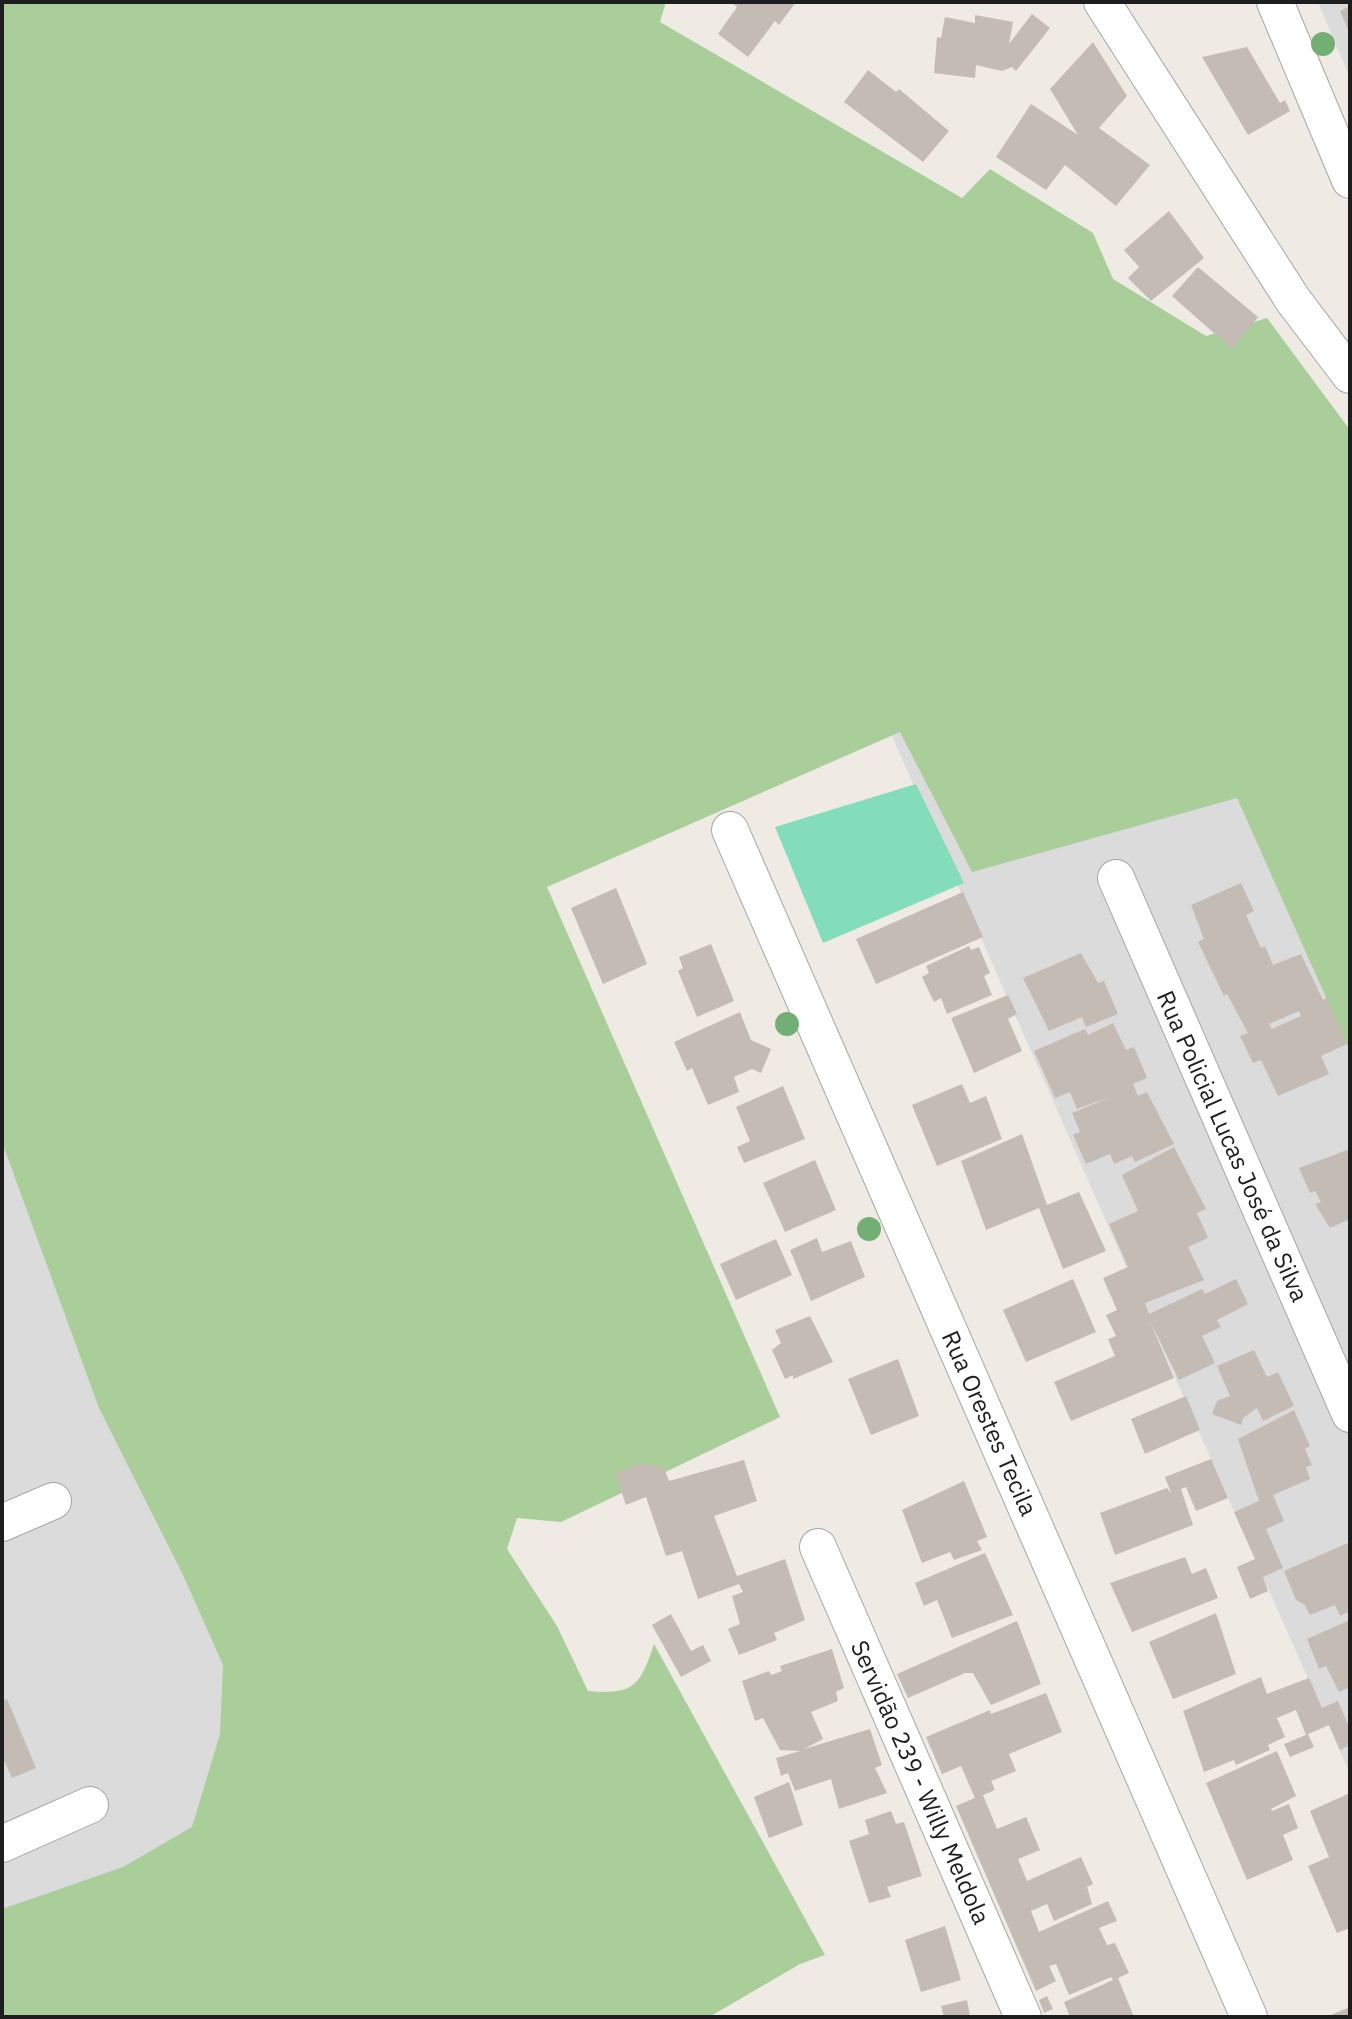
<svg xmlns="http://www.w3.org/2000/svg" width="1352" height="2019" viewBox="0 0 1352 2019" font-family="'IBM Plex Sans',sans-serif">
  <rect width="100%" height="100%" fill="#efebe4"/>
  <!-- residential -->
  <g fill="#dcdbdb">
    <polygon points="1318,2 1350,2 1350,78"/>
    <polygon points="2,382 685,2017 2,2017"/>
    <polygon points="1173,602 1350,1019 1350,1774 888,727"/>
  </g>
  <!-- forest -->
  <path fill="#a9ce99" d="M2,2h664l-6,20 302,176 28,-29 103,64 20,46 93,57 61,-18 83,112v621l-113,-253 -265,74 -72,-140 -353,155 233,530 -219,105 -44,-4 -10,31 50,77 31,65c46,4 52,-5 66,-47l171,311 -25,9 -91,53h-707v-108l121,-42 69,-40 28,-93 3,-69 -40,-90 -84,-167 -97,-266z"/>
  <!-- pitch -->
  <polygon fill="#83ddba" points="916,784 964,883 823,943 775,827"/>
  <!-- building -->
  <g fill="#c4bbb4" fill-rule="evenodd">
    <polygon points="731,2 796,2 779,25 775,21 748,57 718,34 737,7"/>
    <polygon points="1350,6 1350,34 1340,11"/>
    <polygon points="1032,14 1050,28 1016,71 1012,67 1002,71 976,65 975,78 934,73 937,37 941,38 945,17 975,23 975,15 1013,22 1009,44"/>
    <polygon points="1093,42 1127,96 1099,128 1150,165 1116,206 1065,165 1046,190 996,157 1031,104 1078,135 1050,89"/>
    <polygon points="1247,47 1280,103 1285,100 1290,111 1248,135 1202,57"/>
    <polygon points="868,70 896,92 899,89 949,131 923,162 844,102"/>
    <polygon points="1169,211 1204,258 1151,301 1128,278 1139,267 1124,250"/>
    <polygon points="1198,267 1258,317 1232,349 1172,296"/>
    <path d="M1241,883l13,28 -8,4 15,33 4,-2 8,19 28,-11 22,46 4,-2 20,46 -26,12 8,18 -51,22 -17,-36 -8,3 -13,-27 8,-3 -21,-39 -3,2 -26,-54 6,-3 -13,-34zM1299,1011l2,5 -29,13 -3,-5z"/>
    <polygon points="616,888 647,964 603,984 571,908"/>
    <polygon points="963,892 983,937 876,984 856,939"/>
    <polygon points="711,944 734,1001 697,1017 678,971 683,968 679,957"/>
    <polygon points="969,946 971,950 979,947 990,973 984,976 992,995 947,1014 941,998 934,1002 922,977 929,973 926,966"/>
    <polygon points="1081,953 1098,983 1104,981 1118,1014 1086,1027 1082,1017 1049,1031 1023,978"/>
    <polygon points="1008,995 1017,1014 1008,1019 1022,1051 974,1073 951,1018"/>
    <polygon points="740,1012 751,1040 771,1049 761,1073 752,1069 734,1077 739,1092 708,1105 692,1068 687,1071 674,1042"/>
    <polygon points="1113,1023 1126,1050 1134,1047 1147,1078 1133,1084 1138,1096 1147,1092 1174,1144 1135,1162 1132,1156 1114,1164 1110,1154 1086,1164 1073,1135 1080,1132 1072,1113 1113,1096 1077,1109 1070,1092 1055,1098 1034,1051 1085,1029 1088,1035"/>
    <polygon points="962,1084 970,1103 986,1096 1002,1139 937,1166 912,1105"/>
    <polygon points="783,1086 805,1139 744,1163 737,1147 750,1141 736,1107"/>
    <polygon points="1022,1134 1047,1205 1079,1192 1106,1251 1063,1269 1039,1208 986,1230 961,1161"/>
    <polygon points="1174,1147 1206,1209 1197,1213 1208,1238 1188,1247 1204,1280 1145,1303 1149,1314 1202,1289 1205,1294 1236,1279 1248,1304 1217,1320 1221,1327 1202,1336 1215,1363 1179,1380 1150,1321 1174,1378 1071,1421 1054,1382 1115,1356 1108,1339 1116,1336 1106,1315 1117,1310 1103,1278 1128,1267 1109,1224 1138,1211 1122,1175"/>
    <polygon points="1350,1149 1350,1219 1330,1228 1315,1204 1321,1202 1315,1191 1310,1193 1299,1168"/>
    <polygon points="815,1160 836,1210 785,1232 763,1183"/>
    <polygon points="817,1238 822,1252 851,1241 865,1277 811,1301 790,1250"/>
    <polygon points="776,1239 792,1275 736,1300 720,1264"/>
    <polygon points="1073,1279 1096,1332 1026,1362 1003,1310"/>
    <polygon points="810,1316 833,1362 793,1379 793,1375 785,1379 772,1350 781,1343 775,1330"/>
    <polygon points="1254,1350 1267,1377 1278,1372 1294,1406 1263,1421 1257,1408 1243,1418 1241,1425 1212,1414 1217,1401 1230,1396 1217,1366"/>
    <polygon points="898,1359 919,1416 871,1435 848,1379"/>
    <polygon points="1186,1396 1200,1430 1145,1454 1131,1419"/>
    <polygon points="1294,1410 1310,1446 1305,1449 1312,1465 1306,1467 1310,1479 1273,1495 1284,1521 1266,1529 1283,1568 1263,1577 1268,1591 1250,1599 1237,1567 1255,1559 1234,1512 1259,1501 1238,1439"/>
    <polygon points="1211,1459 1228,1498 1196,1511 1186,1487 1181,1489 1193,1525 1115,1555 1100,1513 1167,1488 1171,1493 1165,1477"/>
    <polygon points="744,1460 757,1501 714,1516 737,1576 785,1559 805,1620 774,1633 777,1640 739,1655 728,1629 740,1624 732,1596 743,1592 739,1584 698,1599 682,1551 666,1556 646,1497 626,1505 615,1473 643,1463 664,1468 669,1481"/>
    <polygon points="964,1481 987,1537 977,1541 982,1550 954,1560 950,1552 922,1563 902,1510"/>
    <polygon points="1350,1542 1350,1611 1340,1616 1335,1605 1310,1615 1305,1605 1296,1600 1284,1571"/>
    <polygon points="985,1553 1013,1615 952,1638 937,1600 924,1606 915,1583"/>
    <polygon points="1185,1557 1192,1574 1206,1568 1218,1598 1132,1632 1110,1583"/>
    <polygon points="1216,1613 1236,1674 1173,1699 1149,1642"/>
    <polygon points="671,1614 691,1651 703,1645 711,1661 681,1677 652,1625"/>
    <polygon points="1350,1620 1350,1687 1339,1692 1326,1666 1319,1669 1307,1639"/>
    <polygon points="1017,1621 1041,1684 991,1705 973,1673 965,1673 908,1698 897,1674"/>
    <polygon points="832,1649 844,1688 836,1692 838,1701 811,1712 823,1739 804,1749 870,1729 882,1765 875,1768 887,1793 839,1809 831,1779 795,1791 788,1773 781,1776 776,1758 800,1751 780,1750 763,1718 755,1721 742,1681 769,1671 771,1675 782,1671 780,1666"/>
    <polygon points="1261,1677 1267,1694 1309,1678 1322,1708 1338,1701 1350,1729 1350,1745 1340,1750 1329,1725 1306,1735 1296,1710 1277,1718 1285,1737 1268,1745 1270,1750 1236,1765 1234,1760 1204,1772 1183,1711"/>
    <polygon points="1046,1693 1062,1732 1009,1754 1016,1771 991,1781 995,1790 983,1795 997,1829 1026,1817 1040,1850 1018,1859 1027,1881 1081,1857 1093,1884 1087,1887 1092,1904 1054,1921 1047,1904 1031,1911 1039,1932 1108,1901 1117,1921 1099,1928 1107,1945 1115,1943 1129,1973 1118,1978 1134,2017 1070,2017 1064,2002 1113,1980 1111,1977 1069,1995 1056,1964 1049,1966 1056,1981 1036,1991 956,1806 975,1798 961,1766 942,1774 926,1737 990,1710 991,1714"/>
    <polygon points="7,1699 36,1768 12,1778 5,1762 2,1763 2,1701"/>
    <polygon points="1308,1734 1314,1747 1290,1757 1284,1744"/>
    <polygon points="1277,1751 1296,1796 1271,1809 1272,1811 1289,1804 1298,1828 1283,1835 1293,1860 1247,1880 1206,1783"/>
    <polygon points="789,1782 803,1825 769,1838 754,1797"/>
    <polygon points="1350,1793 1350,1928 1337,1933 1308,1866 1329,1857 1310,1811"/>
    <polygon points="891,1811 896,1824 904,1822 922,1876 887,1887 891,1897 869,1903 849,1841 869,1834 865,1820"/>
    <polygon points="945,1926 961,1980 921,1992 905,1940"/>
    <polygon points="1047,1996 1053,2009 1044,2013 1039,2000"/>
    <polygon points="967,2000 970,2016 944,2017 941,2006"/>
    <polygon points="1350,2007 1350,2017 1326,2017"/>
  </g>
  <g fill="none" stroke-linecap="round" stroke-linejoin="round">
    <defs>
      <g id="minor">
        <polyline points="1102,2 1293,300 1350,375"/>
        <polyline points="1275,2 1350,180"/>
        <polyline points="730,830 1249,2017"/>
        <polyline points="1116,878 1350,1414"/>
        <polyline points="2,1523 53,1501"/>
        <polyline points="818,1547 1023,2017"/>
        <polyline points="2,1844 90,1805"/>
      </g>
    </defs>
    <!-- minor casing -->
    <use href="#minor" stroke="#a5a5a5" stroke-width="38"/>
    <!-- minor -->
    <use href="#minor" stroke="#fff" stroke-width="36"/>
  </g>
  <!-- trees -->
  <g fill="#73ae73">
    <circle cx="1323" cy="44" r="12"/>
    <circle cx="787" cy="1024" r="12"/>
    <circle cx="869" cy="1229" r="12"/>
  </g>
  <g text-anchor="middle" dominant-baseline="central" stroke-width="6" stroke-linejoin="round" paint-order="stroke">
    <!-- street labels -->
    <g font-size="24" fill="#1e1e1e" stroke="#fff">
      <text transform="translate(1233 1146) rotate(66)">Rua Policial Lucas José da Silva</text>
      <text transform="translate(990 1423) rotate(66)">Rua Orestes Tecila</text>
      <text transform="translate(921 1782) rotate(66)">Servidão 239 - Willy Meldola</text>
    </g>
  </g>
  <!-- border -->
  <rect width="1352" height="2019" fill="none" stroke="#1e1e1e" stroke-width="8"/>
</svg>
